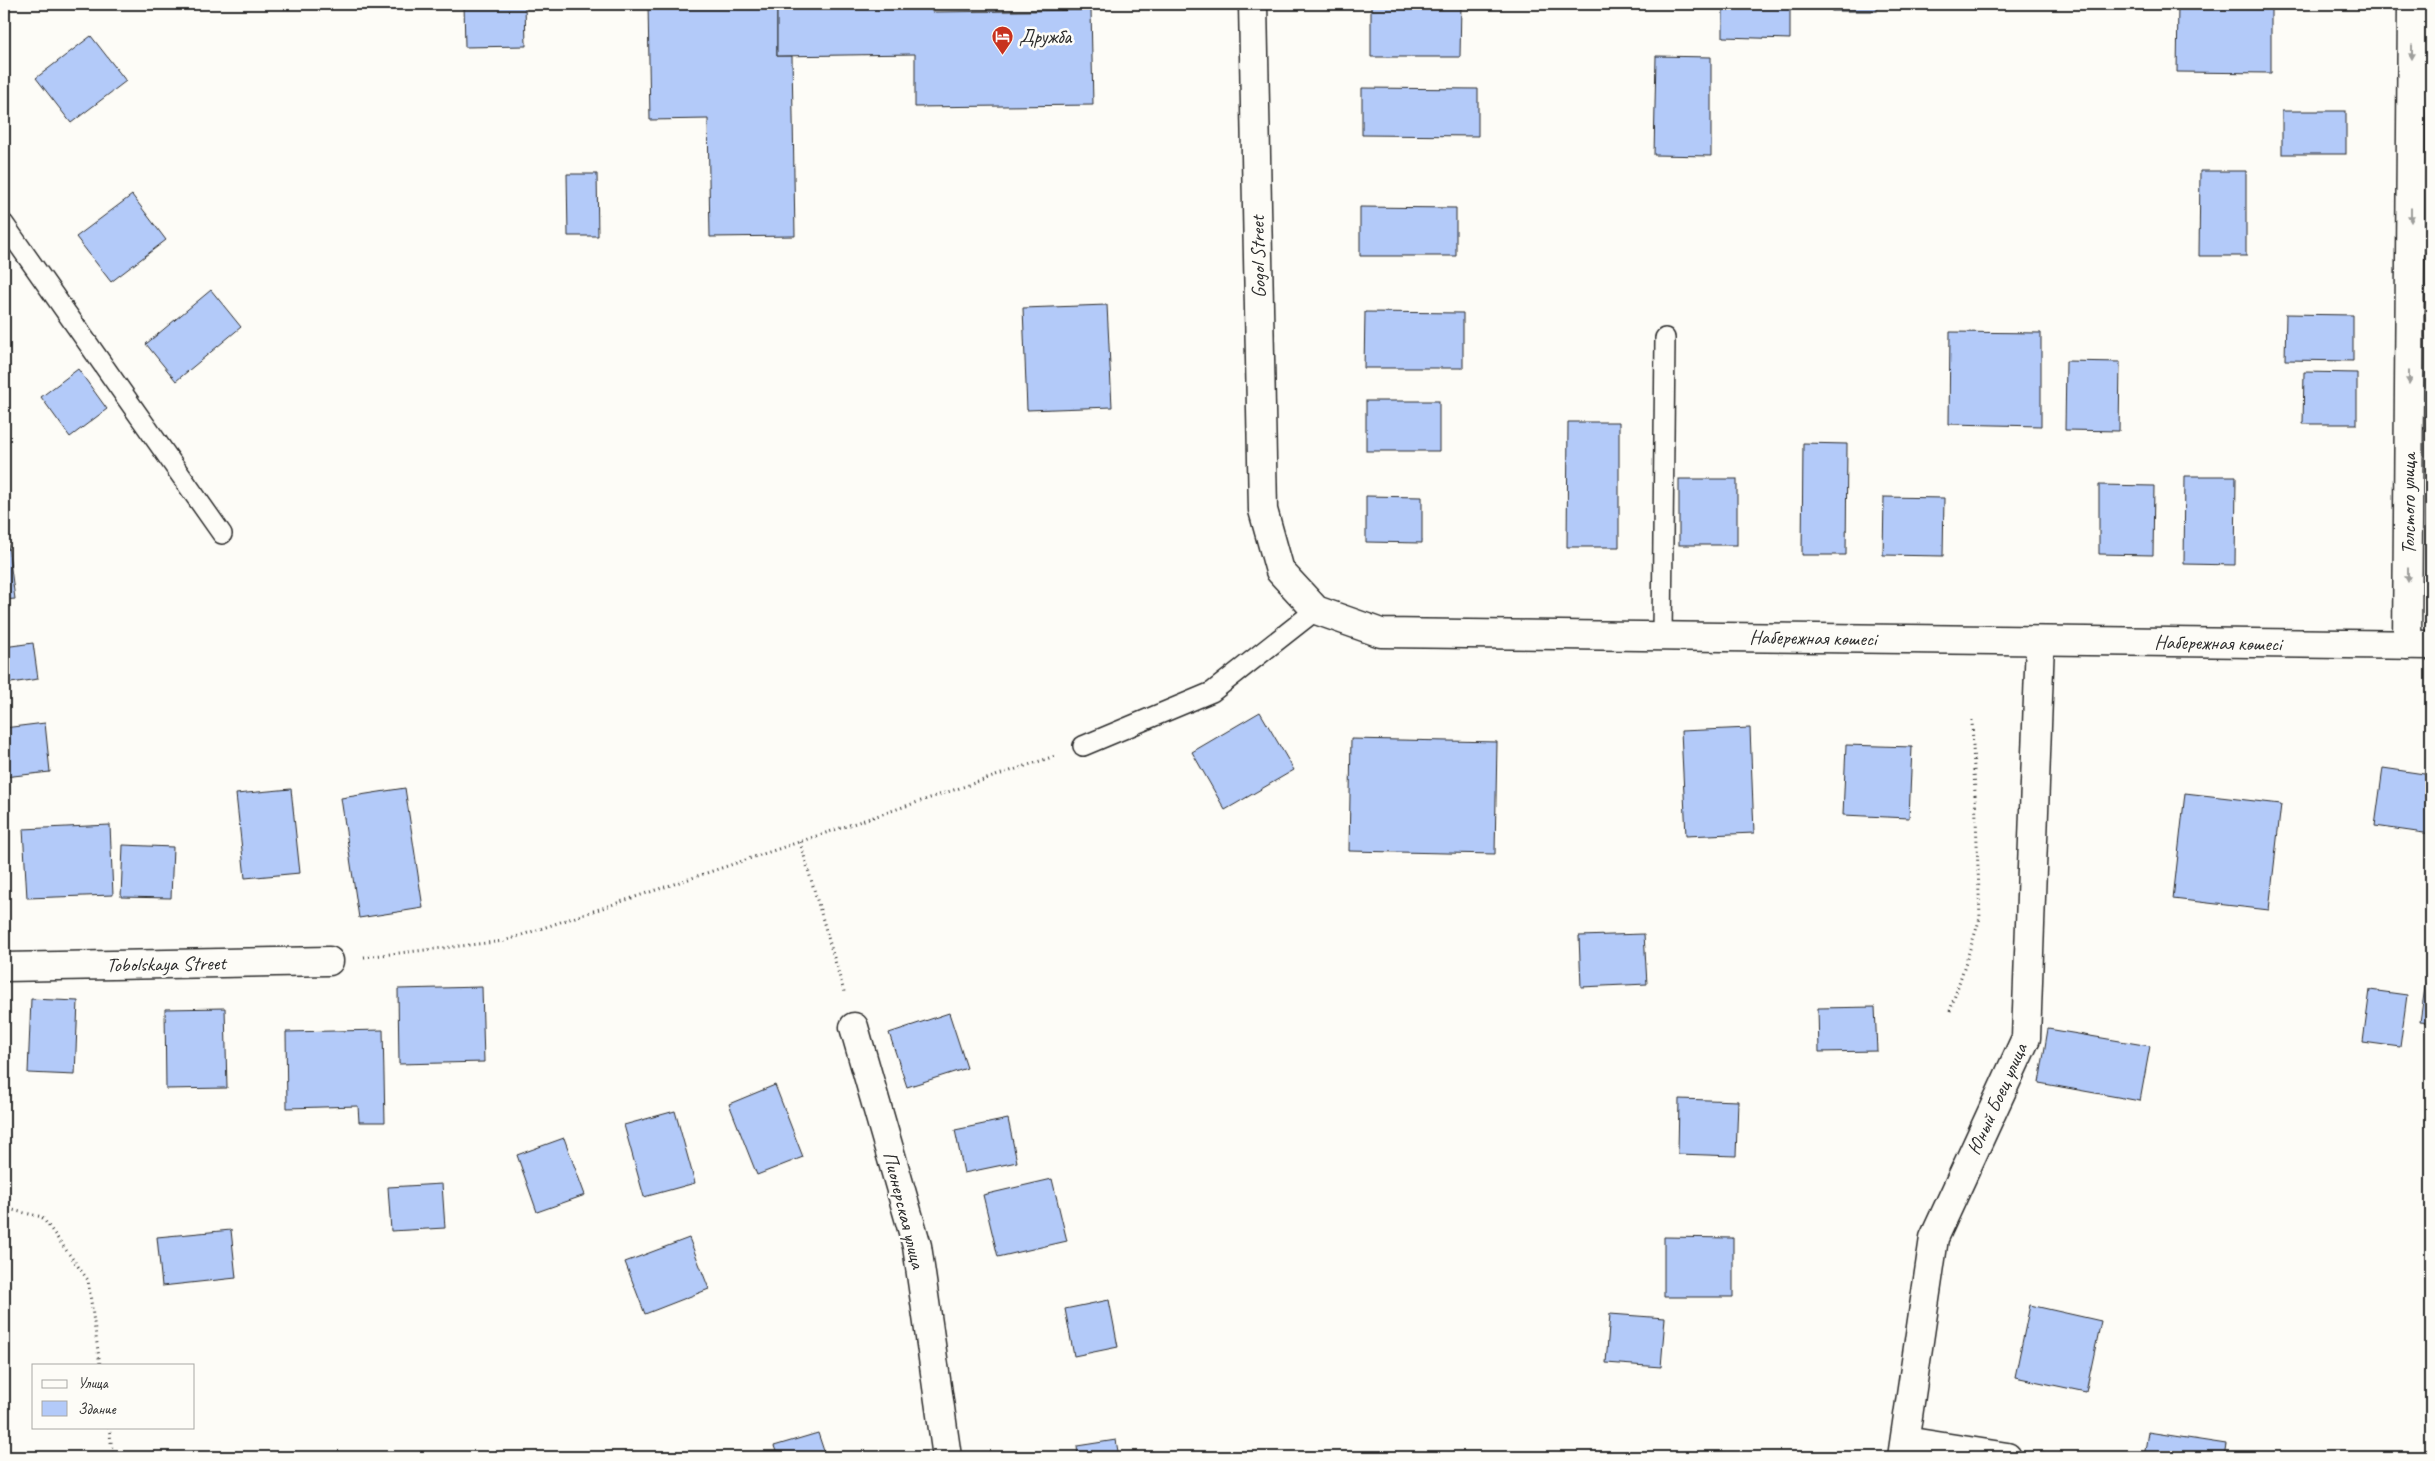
<svg xmlns="http://www.w3.org/2000/svg" width="2435" height="1461" viewBox="0 0 2435 1461" font-family="Caveat,sans-serif">
  <rect width="100%" height="100%" fill="#fdfcf7"/>
  <filter id="ink" filterUnits="userSpaceOnUse"><feTurbulence type="fractalNoise" baseFrequency=".02" numOctaves="2"/><feDisplacementMap in="SourceGraphic" scale="10" xChannelSelector="R" yChannelSelector="G"/><feConvolveMatrix kernelMatrix="1 2 1 2 8 2 1 2 1" color-interpolation-filters="sRGB"/></filter>
  <g filter="url(#ink)">
    <!-- building -->
    <g fill="#b3caf9" stroke="#2b2b2b">
      <polygon points="464,4 525,4 526,46 465,47"/>
      <polygon points="648,4 777,4 777,56 792,56 795,236 710,237 708,119 650,120"/>
      <polygon points="777,4 932,4 932,12 1091,10 1093,105 915,107 915,54 777,56"/>
      <polygon points="1371,4 1461,4 1460,57 1371,57"/>
      <polygon points="1723,4 1790,4 1790,39 1723,37"/>
      <rect x="1832" y="4" width="45" height="7"/>
      <polygon points="2178,4 2271,4 2271,73 2177,72"/>
      <polygon points="91,36 126,81 71,123 36,78"/>
      <polygon points="1656,56 1711,57 1711,156 1654,155"/>
      <polygon points="1362,88 1478,89 1478,136 1362,135"/>
      <rect x="2282" y="111" width="64" height="43"/>
      <polygon points="2200,171 2246,171 2246,256 2199,256"/>
      <polygon points="567,174 597,174 598,236 568,236"/>
      <polygon points="132,195 166,240 111,282 76,237"/>
      <polygon points="1360,207 1456,208 1456,256 1360,256"/>
      <polygon points="211,290 241,327 176,381 146,344"/>
      <polygon points="1107,305 1112,407 1027,410 1023,308"/>
      <polygon points="1365,312 1463,313 1463,368 1364,368"/>
      <polygon points="2286,314 2353,315 2353,361 2285,360"/>
      <polygon points="1950,332 2041,333 2041,426 1949,424"/>
      <polygon points="2066,361 2120,362 2119,431 2065,430"/>
      <polygon points="78,369 107,409 70,437 41,397"/>
      <polygon points="2304,372 2357,373 2357,424 2303,424"/>
      <rect x="1366" y="401" width="73" height="50"/>
      <polygon points="1568,422 1619,422 1619,547 1567,547"/>
      <polygon points="1803,443 1847,444 1846,555 1802,555"/>
      <polygon points="2185,476 2236,476 2235,565 2184,564"/>
      <rect x="1679" y="479" width="58" height="66"/>
      <polygon points="2099,485 2154,486 2153,555 2099,554"/>
      <polygon points="1366,496 1422,497 1422,543 1366,542"/>
      <polygon points="1884,497 1944,498 1943,556 1883,555"/>
      <polygon points="4,515 15,599 4,600"/>
      <polygon points="33,643 38,679 4,684 4,647"/>
      <polygon points="1260,712 1294,770 1225,810 1192,752"/>
      <polygon points="45,723 50,772 4,777 4,728"/>
      <polygon points="1750,728 1754,833 1686,836 1681,731"/>
      <polygon points="1351,739 1497,742 1495,854 1349,851"/>
      <polygon points="1846,745 1912,747 1909,818 1843,815"/>
      <polygon points="2383,768 2431,775 2431,834 2375,826"/>
      <polygon points="405,788 423,908 359,918 341,798"/>
      <polygon points="291,789 300,873 245,878 236,794"/>
      <polygon points="2185,793 2281,804 2269,910 2173,899"/>
      <polygon points="110,825 113,895 27,898 23,829"/>
      <polygon points="123,845 173,847 171,898 121,897"/>
      <polygon points="1644,934 1647,984 1581,987 1579,936"/>
      <polygon points="482,987 484,1062 399,1064 398,989"/>
      <polygon points="2425,987 2431,988 2431,1023 2420,1022"/>
      <polygon points="2370,990 2407,995 2400,1047 2363,1042"/>
      <polygon points="31,999 78,1001 75,1075 28,1073"/>
      <polygon points="1875,1007 1877,1051 1819,1052 1818,1008"/>
      <polygon points="225,1008 227,1088 166,1089 165,1009"/>
      <polygon points="949,1013 967,1068 907,1087 889,1033"/>
      <polygon points="2048,1029 2150,1046 2140,1101 2039,1083"/>
      <polygon points="383,1030 385,1122 359,1122 358,1106 287,1108 286,1032"/>
      <polygon points="775,1085 803,1157 757,1175 729,1104"/>
      <polygon points="1679,1099 1738,1101 1736,1156 1678,1154"/>
      <polygon points="675,1111 695,1183 644,1197 624,1125"/>
      <polygon points="1008,1119 1017,1162 964,1173 955,1130"/>
      <polygon points="564,1138 585,1195 537,1212 517,1155"/>
      <polygon points="1052,1179 1067,1241 998,1257 983,1195"/>
      <polygon points="442,1184 445,1228 391,1231 388,1187"/>
      <polygon points="231,1230 236,1278 162,1286 157,1237"/>
      <polygon points="1664,1237 1733,1238 1733,1297 1664,1297"/>
      <polygon points="689,1238 709,1289 645,1314 625,1262"/>
      <polygon points="1109,1300 1118,1347 1074,1356 1065,1309"/>
      <polygon points="2030,1305 2101,1321 2086,1392 2015,1377"/>
      <polygon points="1610,1314 1665,1318 1661,1367 1606,1363"/>
      <polygon points="2148,1432 2226,1444 2224,1457 2144,1457"/>
      <polygon points="818,1433 826,1457 778,1457 774,1446"/>
      <polygon points="1116,1440 1119,1457 1078,1457 1077,1446"/>
    </g>
    <g fill="none" stroke-linecap="round" stroke-linejoin="round">
      <defs>
        <g id="service">
          <polyline points="4,224 222,534"/>
          <polyline points="1662,636 1665,338"/>
          <polyline points="1083,746 1212,692 1316,610"/>
        </g>
        <g id="minor">
          <polyline points="1253,4 1263,510 1280,571 1316,610 1381,633 2431,645"/>
          <polyline points="2407,645 2412,4"/>
          <polyline points="4,967 329,961"/>
          <polyline points="854,1027 917,1246 947,1457"/>
          <polyline points="1905,1441 2007,1457"/>
          <polyline points="1902,1457 1934,1238 2026,1038 2040,641"/>
        </g>
      </defs>
      <!-- service casing -->
      <use href="#service" stroke="#2b2b2b" stroke-width="22"/>
      <!-- minor casing -->
      <use href="#minor" stroke="#2b2b2b" stroke-width="31"/>
      <!-- path -->
      <g stroke="#2b2b2b" stroke-width="3" stroke-dasharray="1 4" stroke-linecap="butt">
        <polyline points="800,842 845,995"/>
        <polyline points="364,957 504,941 1055,756"/>
        <polyline points="1950,1011 1980,918 1972,720"/>
        <polyline points="4,1208 42,1217 88,1280 100,1365"/>
        <polyline points="109,1427 113,1457"/>
      </g>
      <!-- service -->
      <use href="#service" stroke="#fdfcf7" stroke-width="19"/>
      <!-- minor -->
      <use href="#minor" stroke="#fdfcf7" stroke-width="28"/>
    </g>
    <!-- one-way arrows -->
    <defs><path id="oneway-solid" d="M-6-.8H1V-3.2L6.5 0L1 3.2V.8H-6Z" transform="scale(1.25)"/></defs>
    <g fill="#9e9e9b">
      <use href="#oneway-solid" transform="translate(2412 52) rotate(90)"/>
      <use href="#oneway-solid" transform="translate(2411 215) rotate(90)"/>
      <use href="#oneway-solid" transform="translate(2409 377) rotate(90)"/>
      <use href="#oneway-solid" transform="translate(2408 575) rotate(90)"/>
    </g>
  </g>
  <!-- icons -->
  <defs>
    <symbol id="hotel-pin" viewBox="-11 -11 22 30"><path d="M0 17L-7.5 6A9.5 9.5 0 1 1 7.5 6Z" fill="#c8321e" stroke="#fdfcf7"/><path d="M-6-4.5h1.5V1H6V5H4.5V3h-9V5H-6ZM-4 0a1.8 1.8 0 1 1 3.6 0ZM.5 0V-2.5h3Q6-2.5 6 0Z" fill="#fff"/></symbol>
  </defs>
  <g fill-rule="evenodd">
    <use href="#hotel-pin" x="990" y="24" width="25" height="34"/>
  </g>
  <g text-anchor="middle" dominant-baseline="central" stroke-width="5" stroke-linejoin="round" paint-order="stroke">
    <!-- poi labels -->
    <g font-size="20" fill="#2b2b2b" stroke="#fdfcf7" text-anchor="start">
      <text x="1019" y="36">Дружба</text>
    </g>
    <!-- street labels -->
    <g font-size="20" fill="#2b2b2b" stroke="#fdfcf7">
      <text transform="translate(1258 257) rotate(-91)">Gogol Street</text>
      <text transform="translate(2408 504) rotate(-90)">Толстого улица</text>
      <text transform="translate(1813 638) rotate(1)">Набережная көшесі</text>
      <text transform="translate(2218 643) rotate(1)">Набережная көшесі</text>
      <text transform="translate(166 964) rotate(-1)">Tobolskaya Street</text>
      <text transform="translate(1997 1099) rotate(-66)">Юный Боец улица</text>
      <text transform="translate(904 1210) rotate(76)">Пионерская улица</text>
    </g>
  </g>
  <!-- margin -->
  <rect width="2435" height="1461" fill="none" stroke="#fdfcf7" stroke-width="20"/>
  <rect x="10" y="10" width="2415" height="1441" fill="none" stroke="#2b2b2b" stroke-width="2" filter="url(#ink)"/>
  <!-- legend -->
  <rect x="32" y="1364" width="162" height="65" fill="#fdfcf7" stroke="#a9a8a5"/>
  <rect x="42" y="1380" width="25" height="8" fill="#fdfcf7" stroke="#a9a8a5"/>
  <text x="78" y="1388" font-size="15" fill="#2b2b2b">Улица</text>
  <rect x="42" y="1401" width="25" height="15" fill="#b3caf9" stroke="#a9a8a5"/>
  <text x="78" y="1414" font-size="15" fill="#2b2b2b">Здание</text>
</svg>
